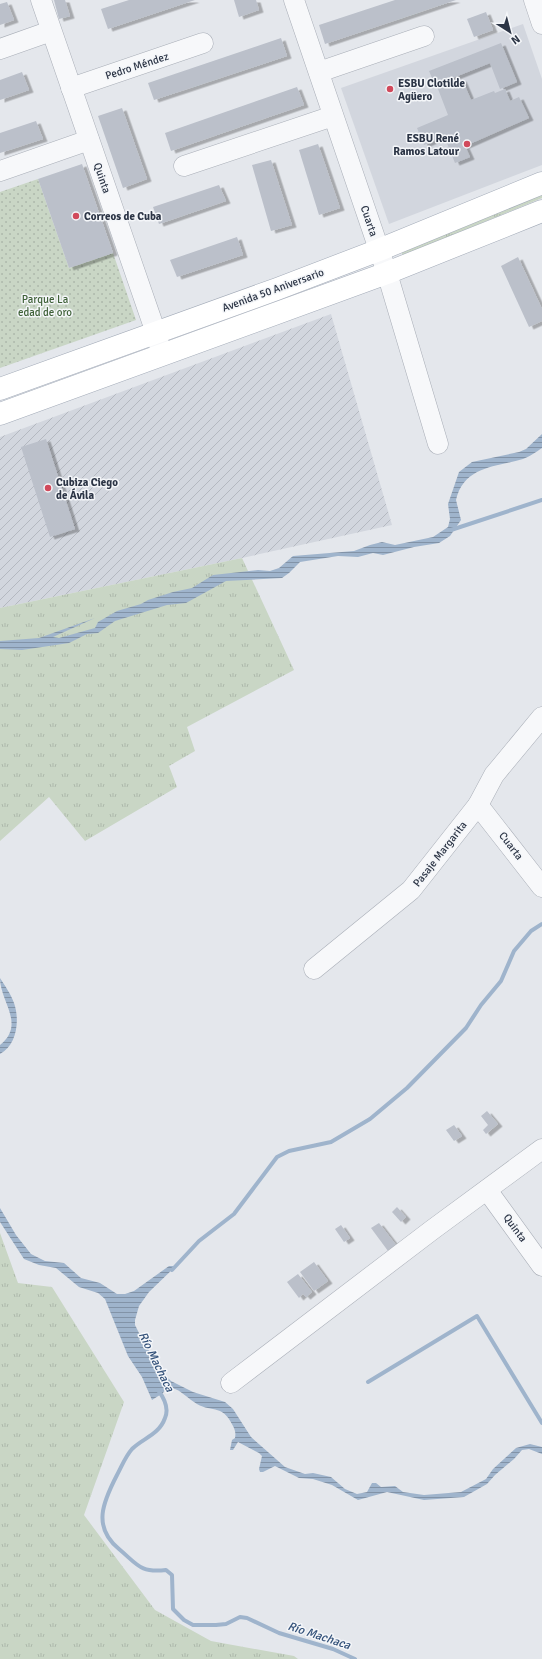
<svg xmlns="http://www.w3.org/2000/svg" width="542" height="1659" viewBox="0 0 542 1659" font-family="Signika,sans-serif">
  <defs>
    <pattern id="industrial-furrows" width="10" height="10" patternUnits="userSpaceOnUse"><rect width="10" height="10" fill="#d2d6de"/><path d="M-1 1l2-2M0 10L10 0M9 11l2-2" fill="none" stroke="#b4b8c0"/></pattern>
    <pattern id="grass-tufts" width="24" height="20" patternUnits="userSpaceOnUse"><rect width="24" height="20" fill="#c9d6c5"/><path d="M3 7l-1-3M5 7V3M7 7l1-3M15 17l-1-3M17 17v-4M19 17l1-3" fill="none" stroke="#adb8ab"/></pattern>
    <pattern id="park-dots" width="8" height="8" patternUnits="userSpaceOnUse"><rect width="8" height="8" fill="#c9d6c5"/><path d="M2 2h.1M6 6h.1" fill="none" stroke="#adb8ab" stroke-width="1.8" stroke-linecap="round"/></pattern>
    <pattern id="water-rules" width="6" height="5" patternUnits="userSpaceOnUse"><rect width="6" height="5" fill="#9fb4cc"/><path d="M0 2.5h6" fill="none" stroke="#8293a7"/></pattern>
    <filter id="shadow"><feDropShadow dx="4.5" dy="2.5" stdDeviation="0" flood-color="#0004"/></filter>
  </defs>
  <rect width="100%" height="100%" fill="#e4e7ec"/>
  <!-- built -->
  <polygon fill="#d2d6de" points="523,24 542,79 542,165 389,224 341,88"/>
  <!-- industrial -->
  <polygon fill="url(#industrial-furrows)" points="331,314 392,525 242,558 0,608 0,437"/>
  <!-- grass -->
  <g fill="url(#grass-tufts)">
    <polygon points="542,190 542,198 403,256 401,251"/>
    <polygon points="242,558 294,670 187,727 195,751 169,766 177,787 85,841 49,797 0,841 0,608"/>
    <polygon points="0,1233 18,1283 52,1287 124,1402 84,1515 155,1610 211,1641 294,1656 298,1659 0,1659"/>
  </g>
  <!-- park -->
  <polygon fill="url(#park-dots)" points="38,179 69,268 113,253 136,320 0,368 0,192"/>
  <!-- water -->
  <g fill="url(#water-rules)">
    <path d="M542,434v14c-6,4 -13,9 -19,11 -27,8 -59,7 -67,41l5,20 -11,16 -11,7 -25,4 -31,8 -10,-2 -15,4 -20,-1 -38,6 -11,11 -7,5 -56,3 -40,22 -19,2 -52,16 -17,12 -11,1 -18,9 -47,7 -22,-1v-8l39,-3 56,-20 -42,19 6,1 36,-10 3,-6 19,-11 24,-7 7,-4 25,-8 19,-4 21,-13 45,-5 12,1 9,-3 14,-12 61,-5 16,-6 12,-3 13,3 38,-8 15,-10 2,-8 -2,-15 11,-32 13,-10 47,-10 7,-3z"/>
    <path d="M0,978c5,8 11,16 14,25 6,17 3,42 -14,51v-9c26,-21 0,-43 0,-67z"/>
    <path d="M0,1208l16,27 15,19 14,7 19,2 17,15 19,5 17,11h8l9,-3 35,-25h7l-27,26 -10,14 -4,14v5l9,18 22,33 5,5 22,11 32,10 8,7 18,28 34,30 20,7 8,-1 18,4 14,12 12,5 10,-2 5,-9h4l5,4 14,-1 8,6 21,3 37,-3 25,-13 7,-10 23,-21 14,-4 12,3v7l-13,-5 -7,1 -8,9 -19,16 -8,9 -23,13 -40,3 -37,-8 -29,8 -26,-15 -19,-6 -14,-1 -24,-12 -12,6h-3l-1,-3 3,-13 -3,-3 -21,-11 -5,8h-3l2,-10 3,-2c1,-5 0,-8 -2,-12 -11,-24 -23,-12 -39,-24 -9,-6 -15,-14 -27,-15l-4,6 -11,7 -10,-23 -14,-21 -23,-57 -7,-6 -19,-6 -23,-19 -17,-3 -15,-6 -24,-37z"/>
  </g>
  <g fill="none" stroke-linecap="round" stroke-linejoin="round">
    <!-- stream -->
    <g stroke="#9fb4cc" stroke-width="4">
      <polyline points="451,530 542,500"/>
      <polyline points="172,1270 199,1241 234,1214 277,1157 289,1151 331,1142 370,1119 407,1088 466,1028 481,1005 501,981 514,951 531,931 542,924"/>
      <polyline points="368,1382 477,1316 542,1423"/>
      <path d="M158,1390c6,8 11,19 7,28 -6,17 -22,20 -33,31 -7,8 -10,17 -15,26 -14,27 -25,52 2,74 19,16 21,24 47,21l6,5 1,34 11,11 9,5h23l10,-1 14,-7 7,1 32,15 54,16 22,10"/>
    </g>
  </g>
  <!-- building -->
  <g fill="#bbc0ca" filter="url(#shadow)">
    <polygon points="54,0 65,0 70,16 59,19"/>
    <polygon points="129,0 195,0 108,29 101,9"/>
    <polygon points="234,0 256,0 259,10 239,17"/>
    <polygon points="395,0 456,0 325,44 319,25"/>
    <polygon points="7,2 14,20 0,25 0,4"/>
    <polygon points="486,12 493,30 474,37 467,19"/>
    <polygon points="281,38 287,56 154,100 148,83"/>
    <polygon points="501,43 517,82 500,89 490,63 435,85 429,71"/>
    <polygon points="22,72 29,90 0,100 0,80"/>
    <polygon points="462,79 471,100 494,91 495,93 505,89 510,101 519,97 529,118 465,146 470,157 455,163 444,136 424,145 417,128 448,115 438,89"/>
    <polygon points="297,87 304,105 171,151 165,133"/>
    <polygon points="122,108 147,179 123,188 98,116"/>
    <polygon points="36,121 43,139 0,153 0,133"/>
    <polygon points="318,144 340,208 319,215 299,150"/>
    <polygon points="271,160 292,225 271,231 252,165"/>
    <polygon points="82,164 113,253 69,268 38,179"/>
    <polygon points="219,185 226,201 159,224 153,207"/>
    <polygon points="237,237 243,255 177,277 170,260"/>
    <polygon points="518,257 542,309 542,321 529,327 501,266"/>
    <polygon points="46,439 75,529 50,537 21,447"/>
    <polygon points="487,1111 498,1124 486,1134 483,1130 488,1125 481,1116"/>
    <polygon points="454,1125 462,1136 454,1141 446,1130"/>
    <polygon points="397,1207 406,1217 401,1222 392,1212"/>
    <polygon points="379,1223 396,1245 388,1251 371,1228"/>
    <polygon points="341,1225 350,1238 344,1242 335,1229"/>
    <polygon points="314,1262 328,1281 314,1291 300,1272"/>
    <polygon points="298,1274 312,1292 306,1297 303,1294 299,1298 287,1282"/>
  </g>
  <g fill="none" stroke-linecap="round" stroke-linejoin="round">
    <defs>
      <g id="minor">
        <polyline points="41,0 156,333 162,355"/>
        <polyline points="294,0 387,273 438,444"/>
        <polyline points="534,0 542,24"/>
        <polyline points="0,49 51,31"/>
        <polyline points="319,72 424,36"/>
        <polyline points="71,88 203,43"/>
        <polyline points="184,166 333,116"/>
        <polyline points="0,171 89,140"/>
        <polyline points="478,805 542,887"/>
        <polyline points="314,969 411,890 478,805 494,775 542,717"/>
        <polyline points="487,1190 542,1266"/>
        <polyline points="231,1383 432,1230 542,1149"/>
      </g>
      <g id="major">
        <polyline points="0,389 277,289 379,250 542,183"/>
        <polyline points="0,414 387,273 542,211"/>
      </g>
    </defs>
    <!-- minor casing -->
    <use href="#minor" stroke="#a9aeb7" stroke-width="21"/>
    <!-- major casing -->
    <use href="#major" stroke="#a3abb8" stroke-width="23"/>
    <!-- minor -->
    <use href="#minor" stroke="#f7f8fa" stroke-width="20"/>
    <!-- major -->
    <use href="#major" stroke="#fff" stroke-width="22"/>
  </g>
  <!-- markers -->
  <g fill="#d1495b" stroke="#f4f6f9" stroke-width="1.5">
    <circle cx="390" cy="89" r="4"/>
    <circle cx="467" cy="144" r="4"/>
    <circle cx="76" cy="216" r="4"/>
    <circle cx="48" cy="488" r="4"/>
  </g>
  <g text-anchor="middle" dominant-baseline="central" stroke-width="3" stroke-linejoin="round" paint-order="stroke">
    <!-- street labels -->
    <g font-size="11" fill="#2b3445" stroke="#f4f6f9">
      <text transform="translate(137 66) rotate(-18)">Pedro Méndez</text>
      <text transform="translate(102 178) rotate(71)">Quinta</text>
      <text transform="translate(369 221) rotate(71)">Cuarta</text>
      <text transform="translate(273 290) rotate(-20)">Avenida 50 Aniversario</text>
      <text transform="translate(511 846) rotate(52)">Cuarta</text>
      <text transform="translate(440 854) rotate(-52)">Pasaje Margarita</text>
      <text transform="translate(515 1228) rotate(54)">Quinta</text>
    </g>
    <!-- poi labels -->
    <g font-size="11" font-weight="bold" fill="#2b3445" stroke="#f4f6f9" text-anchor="start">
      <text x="398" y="83">ESBU Clotilde<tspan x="398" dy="13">Agüero</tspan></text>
      <text x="459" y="138" text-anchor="end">ESBU René<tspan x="459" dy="13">Ramos Latour</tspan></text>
      <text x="84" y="216">Correos de Cuba</text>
      <text x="56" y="482">Cubiza Ciego<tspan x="56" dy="13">de Ávila</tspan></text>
    </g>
    <!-- park labels -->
    <g font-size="11" fill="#3f6138" stroke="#f4f6f9">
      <text x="45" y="299">Parque La<tspan x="45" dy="13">edad de oro</tspan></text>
    </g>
    <!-- water labels -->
    <g font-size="12" font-style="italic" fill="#34527a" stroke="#f4f6f9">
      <text transform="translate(156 1362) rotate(64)">Río Machaca</text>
      <text transform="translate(319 1636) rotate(18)">Río Machaca</text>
    </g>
  </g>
  <!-- north arrow -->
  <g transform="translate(510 32) rotate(144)" stroke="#f4f6f9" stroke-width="3" paint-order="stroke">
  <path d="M0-3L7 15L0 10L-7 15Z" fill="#2b3445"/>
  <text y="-6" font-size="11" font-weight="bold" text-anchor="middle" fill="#2b3445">N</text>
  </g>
</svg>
